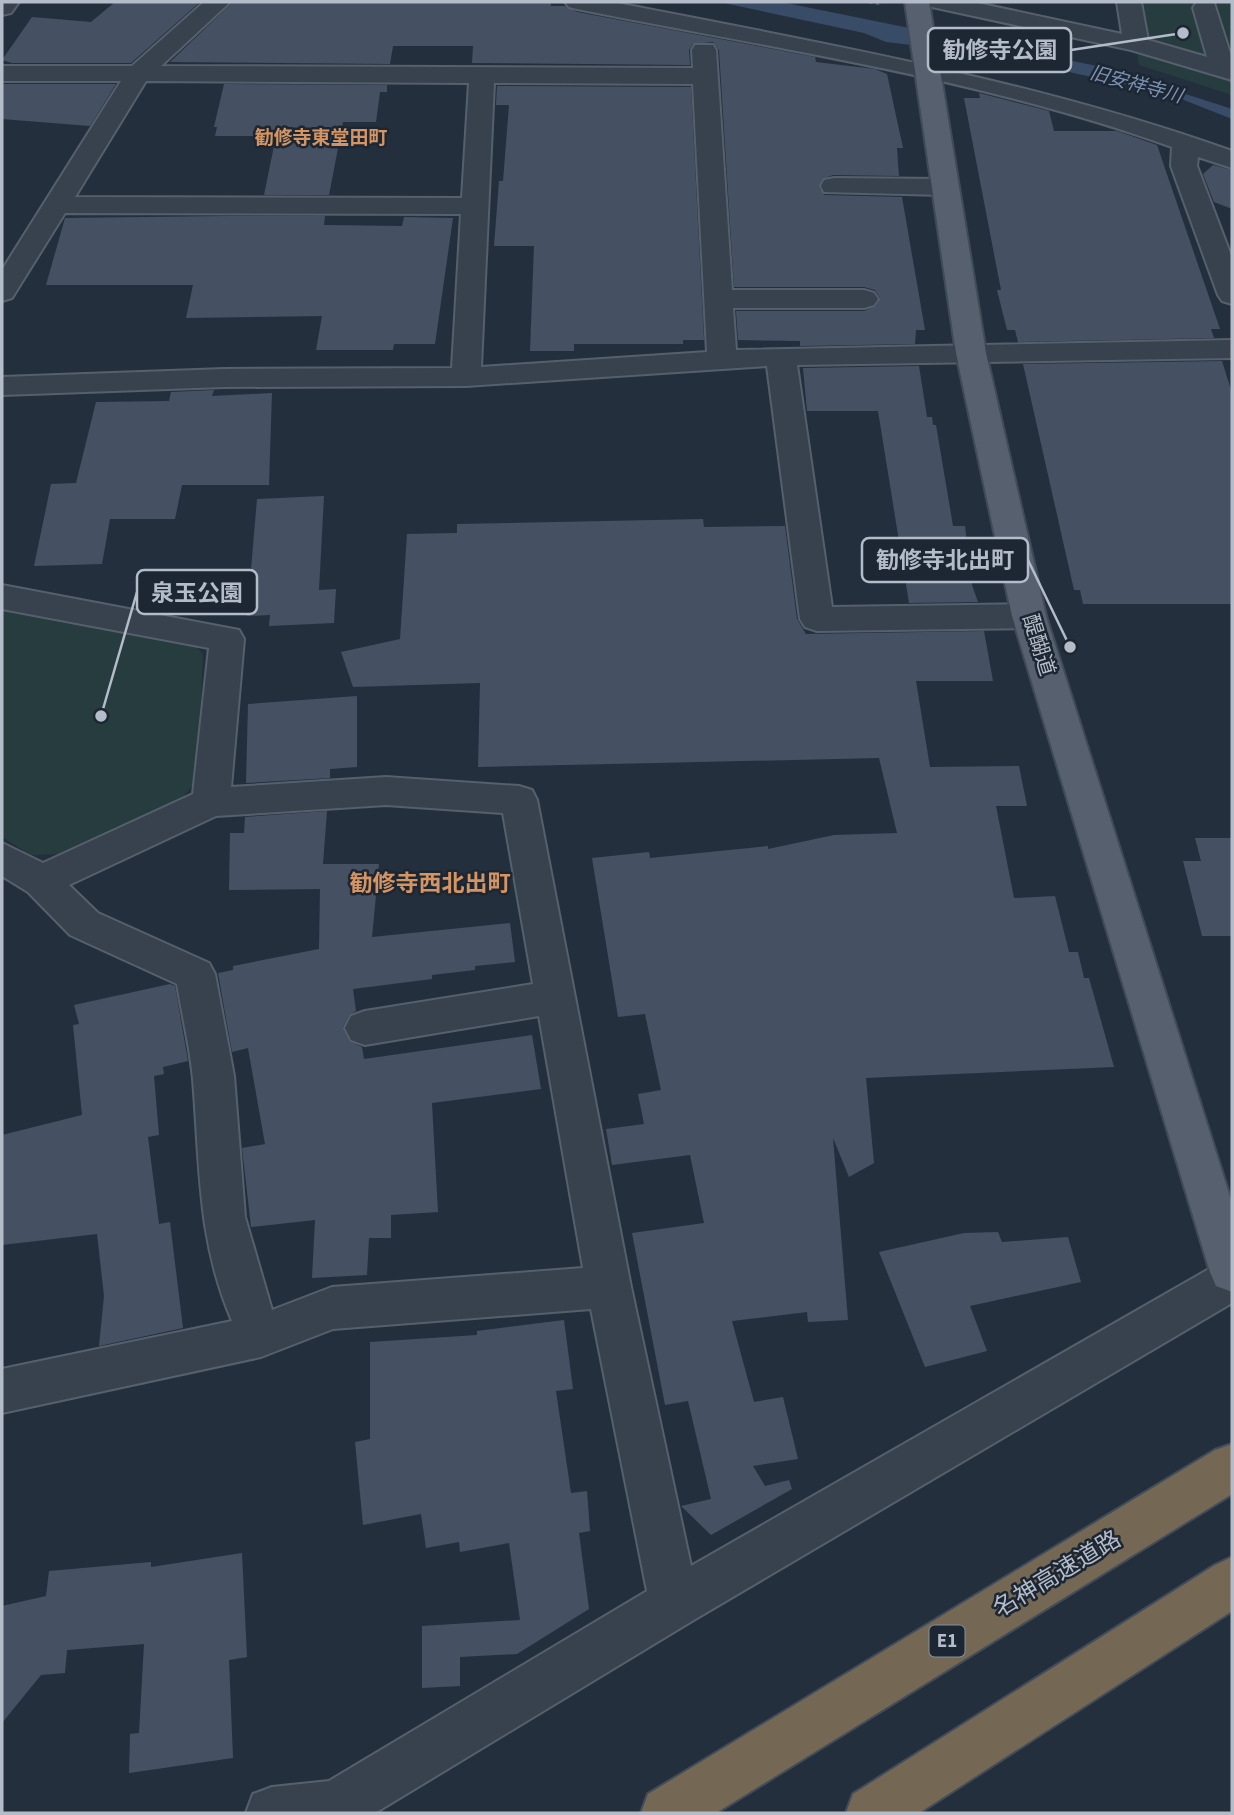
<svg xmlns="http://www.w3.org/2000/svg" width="1234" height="1815" viewBox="0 0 1234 1815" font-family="'Source Sans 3','Noto Sans JP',sans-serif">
  <rect width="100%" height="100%" fill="#242f3e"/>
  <!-- green -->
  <g fill="#263c3f">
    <polygon points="1129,2 1232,2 1232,95 1139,65"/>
    <polygon points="2,606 191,642 203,654 198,778 178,804 66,854 31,855 2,837"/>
  </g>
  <!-- water -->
  <polygon fill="#394c67" points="719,2 781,2 1102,67 1232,109 1232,119 1151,87 1128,85 988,54 886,42 864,33"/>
  <!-- building -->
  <g fill="#455162">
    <polygon points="115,2 200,2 131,63 12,63 2,60 32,17 91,22"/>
    <polygon points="233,2 551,2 551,6 565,6 577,12 815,57 816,62 875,69 887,74 903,148 897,148 899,176 833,175 822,179 819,187 824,195 902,197 925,330 916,330 915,344 800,346 800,341 738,340 736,311 864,311 876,306 880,298 875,290 864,287 734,287 719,50 713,42 693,44 689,50 690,65 472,63 473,46 393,46 390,64 170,62"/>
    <polygon points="2,84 116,84 90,126 2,119"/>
    <polygon points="224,84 387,85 387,92 380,92 376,122 343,122 329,195 264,195 276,136 215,136 217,127 214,127"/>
    <polygon points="497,86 691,87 704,340 683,340 683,344 574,344 574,351 530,351 534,246 494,246 499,181 503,181 509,105 496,105"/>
    <polygon points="979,93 1049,111 1054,131 1117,131 1157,145 1220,329 1211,329 1214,338 1018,342 1015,330 1007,330 997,290 1001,290 964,98 980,98"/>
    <polygon points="1213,165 1232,170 1232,209 1214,202 1203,174"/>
    <polygon points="226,216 325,216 324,225 402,226 404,217 453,218 435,344 394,344 393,350 316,350 322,316 186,318 193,285 46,285 65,218"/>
    <polygon points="1222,361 1232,393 1232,604 1083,604 1080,590 1074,590 1023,364"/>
    <polygon points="919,366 927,417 932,417 933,425 936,425 953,526 965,526 972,585 978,602 909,603 878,411 807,411 803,368"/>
    <polygon points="214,390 212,396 272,393 269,485 182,485 175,519 110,519 102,564 34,566 51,484 76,483 96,402 169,401 171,392"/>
    <polygon points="324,496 319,590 336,589 334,623 269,626 270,615 247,616 257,499"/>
    <polygon points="703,519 704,527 785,526 797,619 806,634 984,631 993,681 916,681 930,767 1019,766 1027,806 996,806 1014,898 1055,896 1069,952 1078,952 1084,978 1089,978 1114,1067 866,1078 874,1163 849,1177 833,1138 848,1320 808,1322 807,1312 732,1321 754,1402 783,1397 798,1459 753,1466 765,1486 789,1480 792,1489 711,1535 681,1506 711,1499 688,1401 665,1405 632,1233 704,1223 690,1155 612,1165 606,1129 644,1124 638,1094 661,1090 645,1014 618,1017 592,858 649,852 650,858 768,846 768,849 834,835 897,833 879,758 478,767 480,683 353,687 341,652 400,639 407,534 457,533 457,524"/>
    <polygon points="357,696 357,767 330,769 330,778 246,783 248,704"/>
    <polygon points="327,811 323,864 379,864 372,937 510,923 515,962 475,966 475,970 432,975 432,979 353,989 356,1011 349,1015 343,1027 349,1041 362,1047 364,1059 532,1035 541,1089 432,1103 438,1212 391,1215 391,1238 369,1238 367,1275 312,1278 315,1220 251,1227 242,1148 265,1144 248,1048 232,1052 218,973 233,970 233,966 319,949 320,889 229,890 230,833 244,833 245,817"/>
    <polygon points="1195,838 1232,838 1232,936 1202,936 1183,861 1201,861"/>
    <polygon points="170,984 175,986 188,1061 163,1067 164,1074 154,1076 159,1135 148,1137 159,1224 170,1222 183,1328 99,1346 104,1296 97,1234 2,1245 2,1135 82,1115 73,1025 79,1024 74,1005"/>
    <polygon points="998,1232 1002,1242 1068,1237 1081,1282 970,1306 987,1351 925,1367 879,1252 964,1233"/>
    <polygon points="564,1320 573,1389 556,1391 571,1493 587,1491 590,1531 579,1533 589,1609 517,1654 460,1657 460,1686 422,1688 422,1626 520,1620 509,1543 460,1552 459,1542 426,1548 421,1514 363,1525 355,1442 370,1439 370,1342 477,1335 477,1331"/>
    <polygon points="242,1553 247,1657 229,1660 233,1758 129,1773 130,1734 139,1733 144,1644 67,1650 65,1673 41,1675 2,1723 2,1606 46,1596 49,1571 151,1562 151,1567"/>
  </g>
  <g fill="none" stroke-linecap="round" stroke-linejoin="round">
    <defs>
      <g id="minor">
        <polygon points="2,2 19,2 11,13 2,15"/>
        <path d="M204,2h26l-69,64 532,2 -1,-18 3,-5h18l3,5 16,240h132l10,3 4,6 -4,6 -10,3h-131l3,42 496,-10v18l-435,7 35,242 197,-3 12,4 5,8 -5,8 -12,4 -212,3 -12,-4 -5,-8 -33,-253 -301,20 -242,1 -222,8v-18l222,-8 228,-1 9,-154 -396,-1 -53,85 -10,3v-31l119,-189h-119v-15h130zM146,81l323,2 -7,115 -387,-1zM494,83l199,1 14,268 -226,15z"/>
        <path d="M565,2h47c210,41 420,78 620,149v17l-34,-11 -1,9 35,92v46l-10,-3 -4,-6 -47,-129 1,-19c-192,-69 -396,-98 -595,-138l-8,-2z"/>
        <polygon points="928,2 973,2 1122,34 1117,2 1141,2 1148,40 1207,57 1193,8 1196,3 1214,3 1232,59 1232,80 1131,50 932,7"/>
        <polygon points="834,178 944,179 954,181 957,187 954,193 944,195 824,192 821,186 824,180"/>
        <path d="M2,585l237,45 5,9 -13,148 155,-10 133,9 13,4 5,10 94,487 60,279 525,-301 16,-6v44l-540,318 -317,192h-129l7,-19 19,-7 57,-6 318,-190 -56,-282 -258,20 -72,28 -259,56v-44l230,-48c-35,-81 -32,-157 -39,-242 -3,-32 -11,-64 -16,-95l-107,-49 -42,-43 -26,-16v-33l41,20 150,-69 16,-146 -207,-39zM386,805l117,8 30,171 -168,27 -14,5 -6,12 6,12 14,5 174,-29 44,252 -251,19 -60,23 -27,-93 -11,-141 -19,-102 -6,-11 -111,-50 -29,-28 147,-69z"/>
      </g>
      <polygon id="major" points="905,2 929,2 986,353 1046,616 1232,1203 1232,1292 1216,1286 1210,1272 1012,616 956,353"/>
      <g id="highway">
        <polygon points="1232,1444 1232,1494 716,1813 641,1813 648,1794 1215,1450"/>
        <polygon points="1232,1557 1232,1611 919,1813 846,1813 853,1794 1215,1565"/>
      </g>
    </defs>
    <!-- minor casing -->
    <use href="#minor" stroke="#565f6c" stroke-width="4"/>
    <!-- major casing -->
    <use href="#major" stroke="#414a57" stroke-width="4"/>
    <!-- highway casing -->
    <use href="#highway" stroke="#434c59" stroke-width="4"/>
    <!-- path -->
    <polyline stroke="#44595c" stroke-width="3.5" stroke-dasharray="3.5 3.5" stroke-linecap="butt" points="869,2 883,4"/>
    <!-- minor -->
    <use href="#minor" fill="#38414e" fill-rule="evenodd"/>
    <!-- major -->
    <use href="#major" fill="#56606e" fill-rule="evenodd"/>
    <!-- highway -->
    <use href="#highway" fill="#746855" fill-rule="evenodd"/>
  </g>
  <g text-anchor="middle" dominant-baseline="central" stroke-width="5" stroke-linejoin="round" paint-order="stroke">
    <!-- far-water labels -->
    <g font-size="19" font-style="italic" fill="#7c92b1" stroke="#1d2633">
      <text transform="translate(1136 85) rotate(15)">旧安祥寺川</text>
    </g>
    <!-- far-neighbourhood labels -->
    <g font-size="19" font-weight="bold" fill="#d59563" stroke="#1d2633">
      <text x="321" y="138">勧修寺東堂田町</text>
    </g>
    <!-- shield labels -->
    <rect fill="#1d2633" stroke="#878f9c" stroke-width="2" x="929.5" y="1625.5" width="35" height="31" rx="5"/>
    <g font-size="19" font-weight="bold" fill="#b4bcc9">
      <text x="947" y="1641">E1</text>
    </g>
    <!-- street labels -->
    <g font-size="21" fill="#b4bcc9" stroke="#1d2633">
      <text transform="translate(1039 645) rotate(73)">醍醐道</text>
    </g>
    <!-- neighbourhood labels -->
    <g font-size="23" font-weight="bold" fill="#d59563" stroke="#1d2633">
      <text x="430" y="883">勧修寺西北出町</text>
    </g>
    <!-- near-street labels -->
    <g font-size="24" fill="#b4bcc9" stroke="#1d2633">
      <text transform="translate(1057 1574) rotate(-31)">名神高速道路</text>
    </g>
  </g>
  <!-- callouts -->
  <path fill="none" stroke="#b4bcc9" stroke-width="2.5" d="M1183 33L1071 50M1070 647L1028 560M101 716L137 592"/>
  <g fill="#b4bcc9" stroke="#1d2633" stroke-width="2.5">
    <circle cx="1183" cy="33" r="7"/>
    <circle cx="1070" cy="647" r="7"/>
    <circle cx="101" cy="716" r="7"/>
  </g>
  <g fill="#1d2633" stroke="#b4bcc9" stroke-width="2.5">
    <rect x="928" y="28" width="143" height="44" rx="7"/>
    <rect x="862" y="538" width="166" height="44" rx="7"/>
    <rect x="137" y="570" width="120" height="44" rx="7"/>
  </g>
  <g font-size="23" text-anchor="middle" font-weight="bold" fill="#b4bcc9">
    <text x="1000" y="58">勧修寺公園</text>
    <text x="945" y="568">勧修寺北出町</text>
    <text x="197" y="601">泉玉公園</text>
  </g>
  <!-- border -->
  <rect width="1234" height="1815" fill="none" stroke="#b4bcc9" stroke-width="7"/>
</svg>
